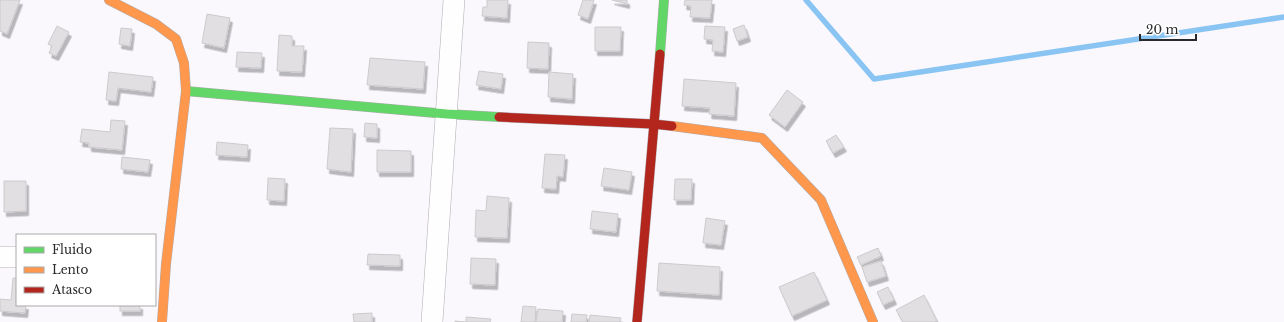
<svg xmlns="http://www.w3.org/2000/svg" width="1284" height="322" viewBox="0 0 1284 322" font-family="'Libre Baskerville',serif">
  <defs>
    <filter id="shadow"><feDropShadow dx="2.5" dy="4.5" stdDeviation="0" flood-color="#0004"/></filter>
  </defs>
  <rect width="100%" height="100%" fill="#faf8fd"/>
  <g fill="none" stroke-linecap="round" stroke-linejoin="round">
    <!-- stream -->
    <polyline stroke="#89c4f3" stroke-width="5.5" points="806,0 874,79 1284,17"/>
  </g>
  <!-- building -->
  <g fill="#e1dfe1" stroke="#cdcacc" filter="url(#shadow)">
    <polygon points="0,0 20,0 7,34 0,31"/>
    <polygon points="487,0 508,0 507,18 482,16 483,7 487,7"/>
    <polygon points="583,0 594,0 588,19 578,15"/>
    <polygon points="612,0 627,0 627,4"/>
    <polygon points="685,0 712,0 710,18 690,17 691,6 684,5"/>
    <polygon points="207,14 230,18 224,48 202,43"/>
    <polygon points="744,25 748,37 737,41 733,29"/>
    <polygon points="57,26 69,32 56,56 49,53 52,46 48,44"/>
    <polygon points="705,26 725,27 723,52 712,51 713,40 704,39"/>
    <polygon points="595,27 621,27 620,51 595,51"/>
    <polygon points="121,28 132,29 130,46 119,44"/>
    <polygon points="279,35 292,36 292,46 304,46 302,72 277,71"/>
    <polygon points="528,42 549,43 548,69 527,68"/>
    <polygon points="237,52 262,53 261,68 236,67"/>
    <polygon points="370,58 425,62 423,89 367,85"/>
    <polygon points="479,71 503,74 501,89 476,85"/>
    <polygon points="109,72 153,77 151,92 118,88 116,101 106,100"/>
    <polygon points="549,72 573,74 572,99 548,97"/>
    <polygon points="684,79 736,83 734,116 709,114 710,108 682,106"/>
    <polygon points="787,90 803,102 785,127 769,115"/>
    <polygon points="111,120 125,121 122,150 89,147 89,143 80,142 82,129 110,132"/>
    <polygon points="365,123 377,124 377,138 364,137"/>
    <polygon points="330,128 353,129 351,172 327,169"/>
    <polygon points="836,135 844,147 833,153 826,141"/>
    <polygon points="217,142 248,145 247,157 216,155"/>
    <polygon points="377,150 411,151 411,172 377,172"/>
    <polygon points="545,154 565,155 563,177 557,176 556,189 542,188"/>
    <polygon points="122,157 150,160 148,172 121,169"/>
    <polygon points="604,168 632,172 629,190 601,186"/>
    <polygon points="268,178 285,179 284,201 267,200"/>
    <polygon points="675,179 692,179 691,200 674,200"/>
    <polygon points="4,181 26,181 26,211 4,212"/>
    <polygon points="487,196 509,198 507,238 475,237 476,210 486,211"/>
    <polygon points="592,211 618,214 616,232 590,229"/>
    <polygon points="706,218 725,221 721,245 703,243"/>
    <polygon points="878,248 881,256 861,265 857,257"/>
    <polygon points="368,254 400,255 400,266 367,265"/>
    <polygon points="471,258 496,259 495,285 470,284"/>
    <polygon points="881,261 886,276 867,282 862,267"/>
    <polygon points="659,263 720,267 719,295 657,291"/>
    <polygon points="814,272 827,300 792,316 779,287"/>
    <polygon points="13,278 17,278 17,305 26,305 25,313 0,311 0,299 11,300"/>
    <polygon points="888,287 894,300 883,305 877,292"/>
    <polygon points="924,295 937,321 934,322 903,322 896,310"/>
    <rect x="120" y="305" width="20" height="6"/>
    <polygon points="523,306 536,307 535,322 521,322"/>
    <polygon points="538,309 563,311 562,322 536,322"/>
    <polygon points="372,313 372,322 354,322 353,314"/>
    <polygon points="572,314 587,315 586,322 571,322"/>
    <polygon points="590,315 621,318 620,322 589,322"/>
    <polygon points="466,317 491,319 490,322 455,322 455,321 466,322"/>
  </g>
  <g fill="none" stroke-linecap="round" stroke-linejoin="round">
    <defs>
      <g id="street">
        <polyline points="0,257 17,257"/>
        <polyline points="432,322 454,0"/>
      </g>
      <g id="fast">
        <polyline points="660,54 664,0"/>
        <polyline points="186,91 447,114 499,117"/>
      </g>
      <g id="slow">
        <polyline points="109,0 156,24 176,39 184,63 186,91 166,264 162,322"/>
        <polyline points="672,126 762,138 821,200 873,322"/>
      </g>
      <g id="jam">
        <polyline points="499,117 653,124 672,126"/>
        <polyline points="637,322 660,54"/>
      </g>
    </defs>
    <!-- street casing -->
    <use href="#street" stroke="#aeacaf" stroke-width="22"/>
    <!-- fast casing -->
    <use href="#fast" stroke="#aeacaf" stroke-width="10"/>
    <!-- slow casing -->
    <use href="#slow" stroke="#aeacaf" stroke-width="10"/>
    <!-- jam casing -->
    <use href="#jam" stroke="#aeacaf" stroke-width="10"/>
    <!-- street -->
    <use href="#street" stroke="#fefeff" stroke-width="21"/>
    <!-- fast -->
    <use href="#fast" stroke="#63d668" stroke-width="9"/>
    <!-- slow -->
    <use href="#slow" stroke="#ff974d" stroke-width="9"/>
    <!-- jam -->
    <use href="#jam" stroke="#b3261e" stroke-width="9"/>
  </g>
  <!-- legend -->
  <rect x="16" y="234" width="140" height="72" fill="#ffffff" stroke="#a9a9aa"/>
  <rect x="24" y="247" width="20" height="6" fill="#63d668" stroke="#a9a9aa"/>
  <text x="52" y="254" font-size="12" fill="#29282b">Fluido</text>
  <rect x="24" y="267" width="20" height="6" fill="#ff974d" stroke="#a9a9aa"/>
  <text x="52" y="274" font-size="12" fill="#29282b">Lento</text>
  <rect x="24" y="287" width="20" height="6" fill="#b3261e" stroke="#a9a9aa"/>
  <text x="52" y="294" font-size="12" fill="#29282b">Atasco</text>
  <!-- scale -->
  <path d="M1140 34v6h56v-6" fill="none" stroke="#29282b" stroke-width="2"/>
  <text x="1146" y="34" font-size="12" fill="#29282b" stroke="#ffffff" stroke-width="3" paint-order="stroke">20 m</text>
</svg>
